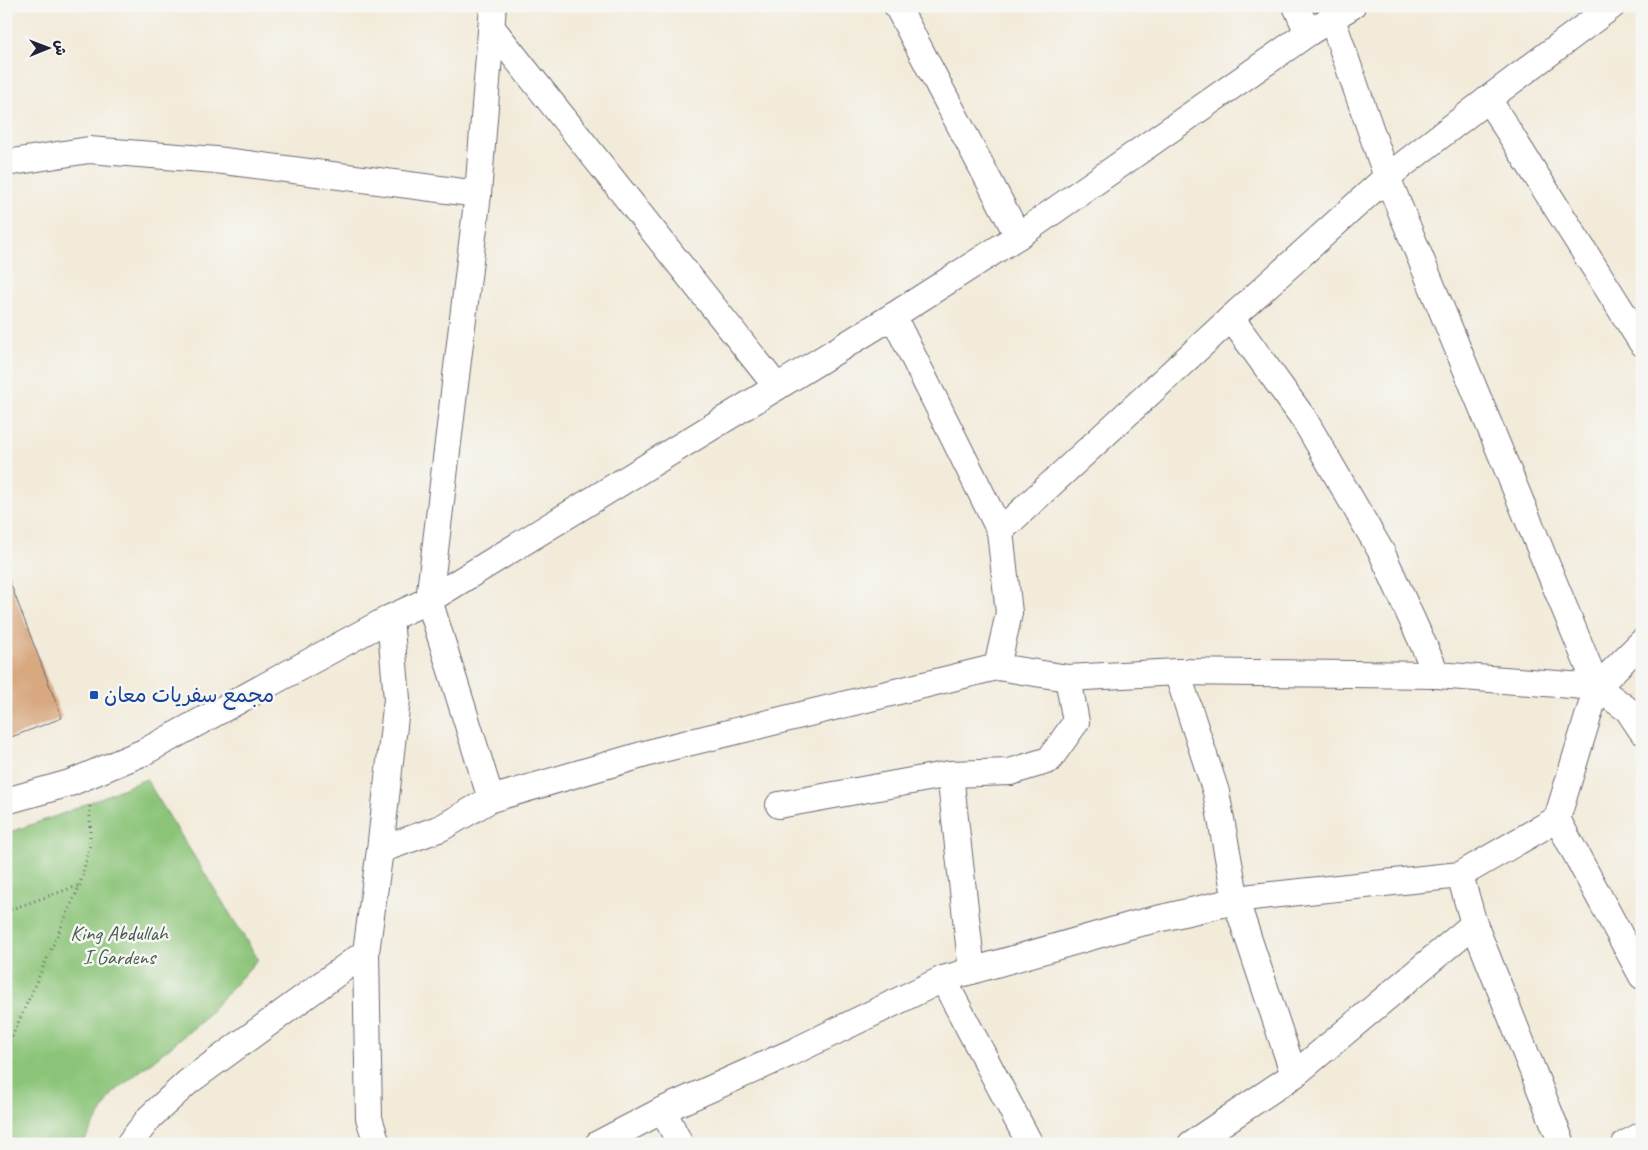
<svg xmlns="http://www.w3.org/2000/svg" width="1648" height="1150" viewBox="0 0 1648 1150" font-family="Caveat,'Playpen Sans Arabic',sans-serif">
  <rect width="100%" height="100%" fill="#f6f6f2"/>
  <filter id="ink" filterUnits="userSpaceOnUse"><feTurbulence type="fractalNoise" baseFrequency=".02" numOctaves="2"/><feDisplacementMap in="SourceGraphic" scale="10" xChannelSelector="R" yChannelSelector="G"/><feConvolveMatrix kernelMatrix="1 2 1 2 8 2 1 2 1" color-interpolation-filters="sRGB"/></filter>
  <filter id="wash" filterUnits="userSpaceOnUse"><feTurbulence type="fractalNoise" baseFrequency=".0096" numOctaves="4" result="noise"/><feDisplacementMap in="SourceGraphic" scale="20" xChannelSelector="R" yChannelSelector="G"/><feGaussianBlur stdDeviation="1.12" result="paint"/><feColorMatrix in="noise" values="0 0 0 0 0 0 0 0 0 0 0 0 0 0 0 0 0 1.4 0 .05"/><feComposite in="paint" operator="in"/></filter>
  <g filter="url(#wash)">
    <rect width="100%" height="100%" fill="#f3ebda"/>
    <!-- green -->
    <polygon fill="#8bc478" stroke="#56735a" points="146,779 258,959 201,1022 113,1093 82,1144 6,1144 6,832 13,831 59,815"/>
    <g id="blocks">
      <!-- building -->
      <polygon fill="#d8a980" points="6,572 62,718 6,739"/>
    </g>
  </g>
  <g filter="url(#ink)">
    <use href="#blocks" fill-opacity="0" stroke="#6b6873" stroke-width="1"/>
    <g fill="none" stroke-linecap="round" stroke-linejoin="round">
      <defs>
        <g id="minor">
          <polyline points="897,6 1018,236"/>
          <polyline points="1296,6 1308,33"/>
          <polyline points="1332,19 1387,177 1597,687"/>
          <polyline points="492,28 777,387"/>
          <polyline points="1488,99 1642,343"/>
          <polyline points="6,163 89,150 216,160 478,194"/>
          <polyline points="893,316 1000,531"/>
          <polyline points="1231,318 1304,419 1382,553 1437,675"/>
          <polyline points="997,667 1009,613 1000,531 1231,318 1387,177 1488,99 1612,6"/>
          <polyline points="1177,672 1216,792 1236,901 1294,1075"/>
          <polyline points="950,774 972,971"/>
          <polyline points="491,799 429,600 478,194 493,6"/>
          <polyline points="6,801 70,783 144,752 390,618 429,600 893,316 1018,236 1308,33 1352,6"/>
          <polyline points="779,805 950,774 1010,772 1049,760 1076,722 1068,678"/>
          <polyline points="1557,819 1642,976"/>
          <polyline points="380,850 441,828 491,799 659,750 997,667 1068,678 1177,672 1437,675 1597,687 1628,710 1642,731"/>
          <polyline points="1460,875 1474,924 1562,1144"/>
          <polyline points="943,979 1030,1144"/>
          <polyline points="663,1110 680,1144"/>
          <polyline points="129,1144 150,1117 188,1082 366,952"/>
          <polyline points="377,1144 369,1118 366,952 380,850 397,699 390,618"/>
          <polyline points="598,1144 663,1110 795,1051 943,979 1136,924 1252,897 1460,875 1557,819 1597,687 1642,642"/>
          <polyline points="1191,1144 1294,1075 1474,924"/>
          <polyline points="1625,1144 1642,1135"/>
        </g>
      </defs>
      <!-- minor casing -->
      <use href="#minor" stroke="#6b6873" stroke-width="28"/>
      <!-- path -->
      <g stroke="#6b6873" stroke-width="3" stroke-dasharray="1 4" stroke-linecap="butt">
        <polyline points="6,911 80,885"/>
        <polyline points="6,1050 80,885 90,845 90,803"/>
      </g>
      <!-- minor -->
      <use href="#minor" stroke="#fff" stroke-width="26"/>
    </g>
  </g>
  <!-- markers -->
  <rect fill="#1a4fb4" stroke="#f6f6f2" stroke-width="2" x="89" y="690" width="10" height="10" rx="2.5"/>
  <g text-anchor="middle" dominant-baseline="central" stroke-width="5" stroke-linejoin="round" paint-order="stroke">
    <!-- transit labels -->
    <g font-size="21" fill="#164399" stroke="#f6f6f2" text-anchor="start">
      <text x="104" y="695">مجمع سفريات معان</text>
    </g>
    <!-- park labels -->
    <g font-size="21" fill="#475b50" stroke="#f6f6f2">
      <text x="119" y="933">King Abdullah<tspan x="119" dy="24">I Gardens</tspan></text>
    </g>
  </g>
  <!-- margin -->
  <rect width="1648" height="1150" fill="none" stroke="#f6f6f2" stroke-width="25"/>
  <!-- north arrow -->
  <g transform="translate(48 48) rotate(89)" stroke="#f6f6f2" stroke-width="4" paint-order="stroke">
  <path d="M0-4L9 19L0 12L-9 19Z" fill="#22223b"/>
  <text y="-8" font-size="14" font-weight="bold" text-anchor="middle" fill="#22223b">ش</text>
  </g>
</svg>
